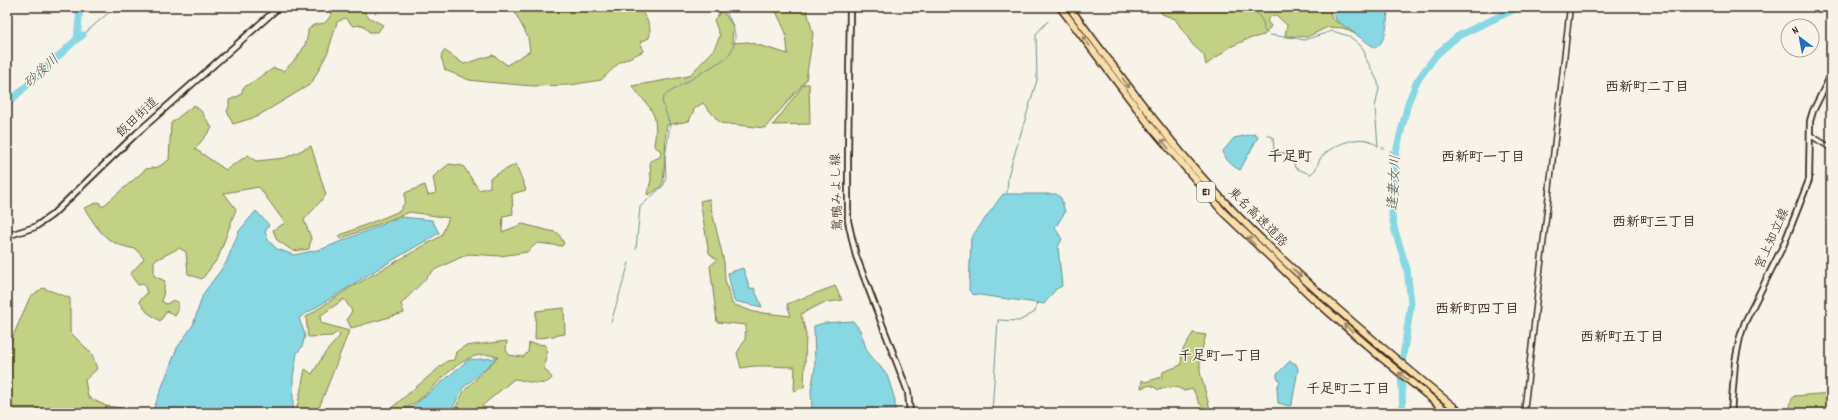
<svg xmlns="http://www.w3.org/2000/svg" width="1838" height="420" viewBox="0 0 1838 420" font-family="Dekko,'Klee One',sans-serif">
  <rect width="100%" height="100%" fill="#f7f3e8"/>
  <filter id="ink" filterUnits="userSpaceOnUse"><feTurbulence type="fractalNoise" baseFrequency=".025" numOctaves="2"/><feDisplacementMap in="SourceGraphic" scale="8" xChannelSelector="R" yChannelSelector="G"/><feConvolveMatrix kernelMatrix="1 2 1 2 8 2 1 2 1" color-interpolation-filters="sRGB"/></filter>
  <g filter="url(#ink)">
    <!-- green -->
    <g fill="#c3d184" stroke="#7f7e51">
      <path d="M332,7h30l6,10 15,8 -5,7h-9l-6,-7 -10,1 -8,-8 -8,4 -9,30 -17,32 -55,33 -23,7 -6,-13 2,-4v-7l12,-5 2,-7 31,-20 9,3c13,-11 25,-24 25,-41l5,-5 12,-2 7,-9z"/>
      <path d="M512,7h126c7,9 15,19 11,31l-9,4 4,9 -24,11 -19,18 -31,5 -37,1 -47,-4 -17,-2 -24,-10 -4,-13 3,-7 20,14 29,-9 14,10 23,-14 -2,-14z"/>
      <path d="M774,7h32l7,27 -7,46 -41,48 -45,-5 -17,-20 -8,5 -6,13 -22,4c-2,10 -2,54 -5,60 -3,4 -9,7 -13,10l-2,-1 4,-14 -1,-19 10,-4 1,-6 -7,-5c5,-34 -1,-34 -22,-60l57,-10 24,-25 7,-15 -6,-16 8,-10 11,16 -1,17 16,-1 40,12 -2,-21z"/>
      <polygon points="1158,7 1329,7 1332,19 1338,23 1348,22 1357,35 1343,28 1328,27 1307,37 1285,36 1287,25 1276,15 1271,16 1267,21 1271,26 1264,35 1248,39 1230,47 1206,65 1204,55 1193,45 1175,19 1162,14"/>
      <polygon points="804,84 809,84 810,124 773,125"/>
      <path d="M194,105l7,6 11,17 -17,21 31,21 22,-15 8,6 29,-3 26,-12 15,49 -22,25 7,18 -2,11 -16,2 -16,-11 -4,-10 12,-7 -26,-36 -35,6 12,16 -18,49 -16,21 -14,-5 -2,-22 -7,-4 -25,13v15l11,5 -3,21 5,2 6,-4 5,2v9l-3,5 -8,-5 -7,10 -13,-9 -8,-11 8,-8 -3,-9 -6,1 -8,-11 14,-15 -8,-10c-31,-5 -36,-17 -52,-41l15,-6 3,5 44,-38 12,-2 11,-7 2,-37z"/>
      <polygon points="449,164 463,166 479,190 490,187 490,178 516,164 526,190 512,194 513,214 503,216 502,232 523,224 558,233 564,243 562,246 537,243 527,252 501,256 468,254 434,270 401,304 404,313 351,328 347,319 352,311 344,299 320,316 321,323 349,331 317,413 296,413 305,369 312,374 325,353 340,336 337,332 332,336 308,337 306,317 348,289 441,236 449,218 410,212 340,239 338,236 400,211 405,202 405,193 425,185 428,195 436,193 433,177"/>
      <path d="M709,199l15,63 1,18 7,24 22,8 37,4 -4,-12 48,-18 7,14 -19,3 -22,11 5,20 -2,53 -10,4 1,-24c-18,0 -37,-3 -54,1l-4,-15 8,-13 1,-15 -29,-3 -7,-56 7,-6 -8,-7 -9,-52z"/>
      <polygon points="43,288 70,298 70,332 92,354 97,369 85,380 88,397 106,406 123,408 122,413 7,413 7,350 30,297"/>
      <polygon points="564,308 565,334 535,339 536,311"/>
      <path d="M1193,333l13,2 -6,21v16l11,41 -12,-10 -6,-14 -9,2c-8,-6 -16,-4 -25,-1l-9,-5 -9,3 1,-8 3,2 17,-5 1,-5 18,-7 1,-14z"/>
      <path d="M507,341l-1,9 3,5 14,2 5,-5 1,-9 16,2 2,5 -3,18 8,10c-8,11 -26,2 -38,1l-31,26 -3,8h-27l11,-22 34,-34c-35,-13 -59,30 -85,47 -7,4 -16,6 -23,9l-1,-3 58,-49 7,-1 2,-8 9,-6z"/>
      <polygon points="1831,393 1831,413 1791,413 1790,403 1794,396"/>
    </g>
    <!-- water -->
    <g fill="#88d8e3" stroke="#699294">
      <path d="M1332,7h56c-1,13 0,34 -13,41l-39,-28z"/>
      <path d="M1254,134l4,3 -18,33c-8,-4 -15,-10 -17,-19l11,-13z"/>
      <polygon points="1003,194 1056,194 1061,198 1065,212 1055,228 1062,239 1058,247 1062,286 1056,289 1044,304 972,294 969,290 971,238"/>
      <polygon points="256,211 269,225 265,232 268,240 277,249 294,255 322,249 401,217 432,220 439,233 376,270 299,318 305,335 302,347 297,353 293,377 293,413 152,413 177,348 193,325 203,294 226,263 239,231"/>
      <polygon points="743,268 750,289 754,288 762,307 734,301 728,273"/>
      <polygon points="853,321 860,330 867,351 887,375 895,400 895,413 812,413 811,390 815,368 814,326 824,323"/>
      <polygon points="497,358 463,388 450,413 393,413 412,407 468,360"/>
      <polygon points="1290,361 1296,364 1298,369 1292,404 1290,406 1278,403 1277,388 1280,381 1277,378 1277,374"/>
    </g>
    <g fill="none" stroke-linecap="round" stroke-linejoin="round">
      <!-- stream -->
      <g stroke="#699294" stroke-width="1">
        <polyline points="1253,7 1263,22 1264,30 1269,35 1296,38 1304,40 1332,31 1349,36 1359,44 1364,50 1366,59 1378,82 1379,89 1375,107 1378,146"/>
        <polyline points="83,35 115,7"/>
        <path d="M1267,135l6,2 1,15 18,2 3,14 15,6c6,-2 7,-9 10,-15 8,-12 33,-22 47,-19 4,1 8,4 11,6"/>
        <polyline points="1382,148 1384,148"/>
        <polyline points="1390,151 1396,152"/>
        <polyline points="1007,193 1008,176 1037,80 1036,34 1048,21"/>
        <path d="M636,249l4,-42 24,-22 2,-9 -1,-18 5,-33 -8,-24 3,-6 61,-37c16,-19 8,-32 -3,-51"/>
        <polyline points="611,322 629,263"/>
        <polyline points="992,413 998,320 1019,321 1035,312 1037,302"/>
      </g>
      <!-- river -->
      <g stroke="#88d8e3" stroke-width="7">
        <polyline points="80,7 77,39 83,35"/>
        <polyline points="7,104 77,39"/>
        <polyline points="1403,413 1401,370 1411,303 1407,269 1395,231 1392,216 1393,182 1396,152 1408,103 1417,81 1437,54 1458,36 1519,7"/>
      </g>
      <defs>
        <g id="tertiary">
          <polyline points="1810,135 1831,148"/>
          <polyline points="1524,413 1570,7"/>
        </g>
        <g id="secondary">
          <polyline points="850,7 848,154 848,221 856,256 908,392 910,413"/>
          <polyline points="7,236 35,227 52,215 137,133 279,7"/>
          <polyline points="1731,413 1735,362 1740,337 1745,322 1784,244 1809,180 1810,121 1813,111 1831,75"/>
        </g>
        <g id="motorway">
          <polyline points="1060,7 1152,128 1224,213 1314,299 1377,354 1449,413"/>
          <path d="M1069,7c54,72 106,145 170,210 69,70 146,133 222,196"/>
        </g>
      </defs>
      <!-- tertiary casing -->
      <use href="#tertiary" stroke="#3b2a1e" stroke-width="7"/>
      <!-- secondary casing -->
      <use href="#secondary" stroke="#3b2a1e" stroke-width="8"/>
      <!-- motorway casing -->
      <use href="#motorway" stroke="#3b2a1e" stroke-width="9"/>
      <!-- tertiary -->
      <use href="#tertiary" stroke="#f7f3e8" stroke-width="4"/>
      <!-- secondary -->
      <use href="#secondary" stroke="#f7f3e8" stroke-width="4.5"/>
      <!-- motorway -->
      <use href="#motorway" stroke="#f9deab" stroke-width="6"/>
    </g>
    <!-- one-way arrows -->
    <defs><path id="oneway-shaft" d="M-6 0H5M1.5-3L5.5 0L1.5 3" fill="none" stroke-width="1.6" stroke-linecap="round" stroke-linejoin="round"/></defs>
    <g stroke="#9a8464">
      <use href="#oneway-shaft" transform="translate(1086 41) rotate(-127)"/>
      <use href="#oneway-shaft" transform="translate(1126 83) rotate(53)"/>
      <use href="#oneway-shaft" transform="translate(1165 144) rotate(-129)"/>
      <use href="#oneway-shaft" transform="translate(1251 241) rotate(-136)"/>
      <use href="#oneway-shaft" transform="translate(1297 273) rotate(43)"/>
      <use href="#oneway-shaft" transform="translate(1348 328) rotate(-138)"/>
      <use href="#oneway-shaft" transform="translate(1403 376) rotate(-141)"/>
    </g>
  </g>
  <g text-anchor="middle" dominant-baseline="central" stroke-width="3" stroke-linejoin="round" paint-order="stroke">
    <!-- shield labels -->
    <rect fill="#f7f3e8" stroke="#73665b" stroke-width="1" x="1197" y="182" width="18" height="20" rx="3"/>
    <g font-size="12" font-weight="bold" fill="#3b2a1e">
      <text x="1206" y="192">E1</text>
    </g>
    <!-- street labels -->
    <g font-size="13" fill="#3b2a1e" stroke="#f7f3e8">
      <text transform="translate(138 118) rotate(-43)">飯田街道</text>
      <text transform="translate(838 192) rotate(-92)">鴛鴨みよし線</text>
      <text transform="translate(1257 218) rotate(45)">東名高速道路</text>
      <text transform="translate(1773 239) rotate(-66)">宮上知立線</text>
    </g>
    <!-- water labels -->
    <g font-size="14" font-style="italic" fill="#4e564f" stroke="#f7f3e8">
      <text transform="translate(42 72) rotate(-43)">砂後川</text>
      <text transform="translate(1395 183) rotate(-87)">逢妻女川</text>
    </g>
    <!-- neighbourhood labels -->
    <g font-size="14" font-weight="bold" fill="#3b2a1e" stroke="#f7f3e8">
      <text x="1647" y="88">西新町二丁目</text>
      <text x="1483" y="158">西新町一丁目</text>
      <text x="1654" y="223">西新町三丁目</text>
      <text x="1477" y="310">西新町四丁目</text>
      <text x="1622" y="338">西新町五丁目</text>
      <text x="1220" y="357">千足町一丁目</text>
      <text x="1348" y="390">千足町二丁目</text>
    </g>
    <!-- quarter labels -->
    <g font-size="15" font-weight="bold" fill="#3b2a1e" stroke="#f7f3e8">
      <text x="1290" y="158">千足町</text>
    </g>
  </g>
  <!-- margin -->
  <rect width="1838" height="420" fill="none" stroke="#f7f3e8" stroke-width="24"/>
  <rect x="12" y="12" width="1814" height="396" fill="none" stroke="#3b2a1e" stroke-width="1.5" filter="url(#ink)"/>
  <!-- north arrow -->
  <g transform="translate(1800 38) rotate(328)"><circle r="19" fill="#f7f3e8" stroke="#aca397"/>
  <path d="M0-3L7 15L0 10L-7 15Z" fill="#1f6fb2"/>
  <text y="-6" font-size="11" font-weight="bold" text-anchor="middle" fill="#3b2a1e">N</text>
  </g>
</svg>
